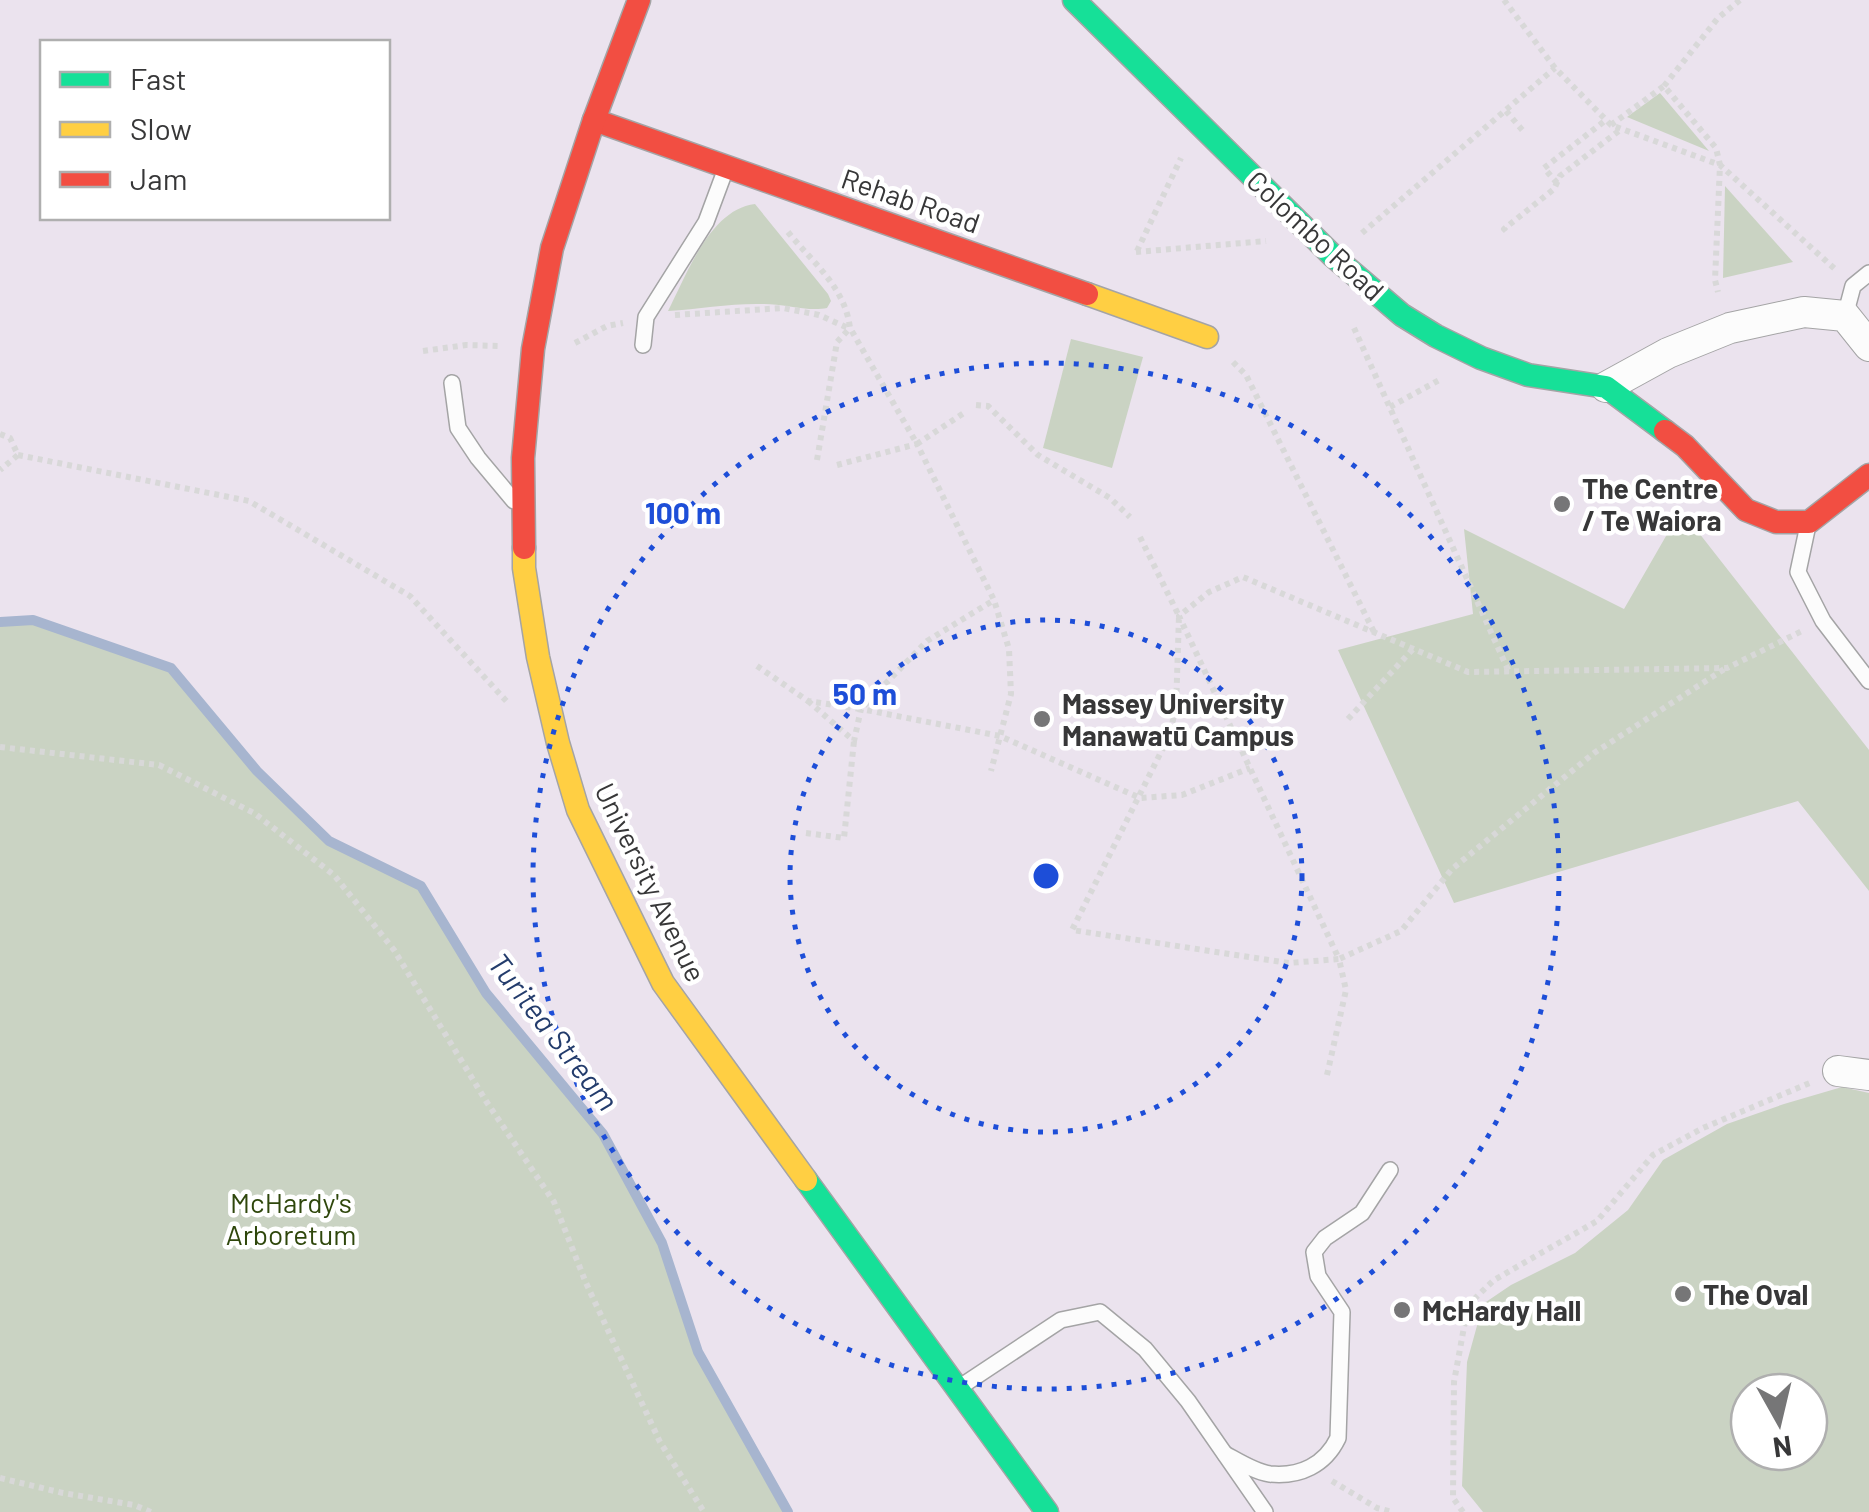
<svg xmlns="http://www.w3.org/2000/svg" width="1869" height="1512" viewBox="0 0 1869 1512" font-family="Barlow,sans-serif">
  <rect width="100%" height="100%" fill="#ececec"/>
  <!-- education -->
  <path fill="#ebe3ee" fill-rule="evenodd" d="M0,0h1869v1512h-1081l-90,-160 -36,-109 -59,-109 -110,-132 -72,-116 -92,-45 -72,-70 -224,-151 -33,2zM42,42h346v176h-346zM1749,1392h60v60h-60z"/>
  <!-- green -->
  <g fill="#cad3c3" fill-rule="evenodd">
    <polygon points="1660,93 1709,151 1627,117"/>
    <polygon points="1725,186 1793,262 1723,278"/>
    <path d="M755,204l73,90 3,7 -4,7c-18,4 -43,-4 -63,-4 -32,-1 -64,5 -96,7 18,-35 42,-102 87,-107z"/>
    <polygon points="1071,339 1143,357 1112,468 1043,448"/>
    <polygon points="1681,510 1869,750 1869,891 1798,801 1454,903 1338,650 1473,614 1464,529 1624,609"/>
    <polygon points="33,620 171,668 257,771 329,841 421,886 486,993 603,1134 662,1243 698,1352 788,1512 0,1512 0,622"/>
    <path d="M1842,1087l27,6v419h-386l-21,-26 5,-124 16,-58 28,-19 64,-32 53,-43 35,-50 64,-36 57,-20zM1749,1392h60v60h-60z"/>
  </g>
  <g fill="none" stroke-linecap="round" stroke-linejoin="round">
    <!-- stream -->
    <polyline stroke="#a7b5cf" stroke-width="10" points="0,622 33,620 171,668 257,771 329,841 421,886 486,993 603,1134 662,1243 698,1352 788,1512"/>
    <defs>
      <g id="lane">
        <polyline points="1845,316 1853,286 1869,273"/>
        <polyline points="643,345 646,317 706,222 725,171"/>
        <polyline points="452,383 458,428 478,458 514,501"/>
        <polyline points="1808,525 1798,572 1823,621 1869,681"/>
        <polyline points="960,1387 1061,1320 1100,1312 1145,1349 1188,1401 1265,1512"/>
        <path d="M1225,1454c13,7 30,18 45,20 30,3 55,-9 68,-36l4,-126 -24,-36 -4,-24 11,-14 37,-25 28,-43"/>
      </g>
      <g id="street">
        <polyline points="1606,387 1668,353 1730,328 1804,312 1845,316 1869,346"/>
        <polyline points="1838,1071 1869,1075"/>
      </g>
      <g id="fast">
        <polyline points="1074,0 1333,256 1402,315 1436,336 1481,358 1528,375 1606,387 1665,431"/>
        <polyline points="806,1180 1047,1512"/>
      </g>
      <g id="slow">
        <polyline points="1087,294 1207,337"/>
        <polyline points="524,548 524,568 538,657 558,743 578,810 663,983 806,1180"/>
      </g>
      <g id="jam">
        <polyline points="594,120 1087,294"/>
        <polyline points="1665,431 1685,446 1746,510 1776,522 1809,522 1869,475"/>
        <polyline points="524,548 523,458 533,349 552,248 594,120 639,0"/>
      </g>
    </defs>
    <!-- lane casing -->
    <use href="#lane" stroke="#a4a4a5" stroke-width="18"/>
    <!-- street casing -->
    <use href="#street" stroke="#a4a4a5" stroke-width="32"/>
    <!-- fast casing -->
    <use href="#fast" stroke="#a4a4a5" stroke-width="25"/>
    <!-- slow casing -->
    <use href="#slow" stroke="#a4a4a5" stroke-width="25"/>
    <!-- jam casing -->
    <use href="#jam" stroke="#a4a4a5" stroke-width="25"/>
    <!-- path -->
    <g stroke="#d8d8d8" stroke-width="6" stroke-dasharray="5 5" stroke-linecap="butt">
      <polyline points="1504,0 1555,68 1611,125 1720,165 1836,270"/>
      <polyline points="1664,86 1718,18 1740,0"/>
      <polyline points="1506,111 1524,132"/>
      <polyline points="1611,125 1664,86 1716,148 1720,165 1715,280 1718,292"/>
      <polyline points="1557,183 1544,168 1606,120"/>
      <polyline points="1506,231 1504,229 1554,189 1560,176 1620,130"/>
      <path d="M788,232c25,31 57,55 62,96l67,116 47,-31"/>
      <polyline points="1362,233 1555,68"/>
      <polyline points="1137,251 1181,158"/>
      <polyline points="1136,252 1266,241"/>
      <polyline points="675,315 783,308 819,315 848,328"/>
      <polyline points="1354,328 1509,672"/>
      <polyline points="575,343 607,326 623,323"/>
      <polyline points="423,351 466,345 498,346"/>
      <polyline points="1233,362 1246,375 1374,632"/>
      <polyline points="976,405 988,406 1038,455 1110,498 1130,517"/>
      <polyline points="1390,407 1441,379"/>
      <polyline points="0,434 10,438 18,455 0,470"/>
      <polyline points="18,455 249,501 410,596 509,704"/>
      <polyline points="817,460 837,342 850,328"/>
      <polyline points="837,465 917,444 994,600 1009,649 1011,694 991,771"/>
      <polyline points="1140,537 1179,616 1176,708 1169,736 1072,930 1289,963 1339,959 1179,616 1209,592 1243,577 1468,672 1727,668 1804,630"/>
      <polyline points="757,666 808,701 861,709 927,641 994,600"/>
      <polyline points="808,701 854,741 861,709 1000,736 1140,798 1182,795 1250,768"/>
      <polyline points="1348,719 1413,649"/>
      <polyline points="0,747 159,765 254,813 334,875 394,950 486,1101 554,1202 586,1283 660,1442 704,1512"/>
      <polyline points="806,833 844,838 854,741"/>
      <polyline points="1327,1075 1346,990 1339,959 1401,931 1452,869 1594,753 1726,668"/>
      <polyline points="0,1478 63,1493 134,1505 151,1512"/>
      <polyline points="1332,1481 1377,1508 1393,1512"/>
      <polyline points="1463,1512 1453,1498 1454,1382 1468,1305 1494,1280 1597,1221 1653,1155 1703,1128 1812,1082"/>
    </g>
    <!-- lane -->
    <use href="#lane" stroke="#fcfcfc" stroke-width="15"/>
    <!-- street -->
    <use href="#street" stroke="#fcfcfc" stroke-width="30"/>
    <!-- fast -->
    <use href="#fast" stroke="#16e098" stroke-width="22"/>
    <!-- slow -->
    <use href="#slow" stroke="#ffcf43" stroke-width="22"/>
    <!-- jam -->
    <use href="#jam" stroke="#f24e42" stroke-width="22"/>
  </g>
  <!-- distance rings -->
  <g fill="none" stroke="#1d4ed8" stroke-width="5" stroke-dasharray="5 10">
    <circle cx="1046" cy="876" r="256"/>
    <circle cx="1046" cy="876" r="513"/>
  </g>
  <!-- markers -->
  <g fill="#767677" stroke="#fff" stroke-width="4">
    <circle cx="1562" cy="504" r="10"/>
    <circle cx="1042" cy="719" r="10"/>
    <circle cx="1683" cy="1294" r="10"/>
    <circle cx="1402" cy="1310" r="10"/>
  </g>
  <g text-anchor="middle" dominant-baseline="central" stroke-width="9" stroke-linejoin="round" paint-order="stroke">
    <!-- street labels -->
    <g font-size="28" fill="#373738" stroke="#fff">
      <text transform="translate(911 200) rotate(19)">Rehab Road</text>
      <text transform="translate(1316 235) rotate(43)">Colombo Road</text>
      <text transform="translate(651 882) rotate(64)">University Avenue</text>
    </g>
    <!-- poi labels -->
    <g font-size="28" font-weight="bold" fill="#373738" stroke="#fff" text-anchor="start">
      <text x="1582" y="488">The Centre<tspan x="1582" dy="32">/ Te Waiora</tspan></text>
      <text x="1062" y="703">Massey University<tspan x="1062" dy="32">Manawatū Campus</tspan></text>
      <text x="1703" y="1294">The Oval</text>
      <text x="1422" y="1310">McHardy Hall</text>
    </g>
    <!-- park labels -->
    <g font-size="28" fill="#2f470c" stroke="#fff">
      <text x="291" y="1202">McHardy's<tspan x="291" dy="32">Arboretum</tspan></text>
    </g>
    <!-- water labels -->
    <g font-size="30" font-style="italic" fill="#233c6c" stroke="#fff">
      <text transform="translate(554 1031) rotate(52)">Turitea Stream</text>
    </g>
  </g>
  <circle cx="1046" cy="876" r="15" fill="#1d4ed8" stroke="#fff" stroke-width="5"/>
  <g font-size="30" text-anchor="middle" font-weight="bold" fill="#1d4ed8" stroke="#fff" stroke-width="9" stroke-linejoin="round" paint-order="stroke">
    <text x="683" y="524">100 m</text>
    <text x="865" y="705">50 m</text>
  </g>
  <!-- legend -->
  <rect x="40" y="40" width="350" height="180" fill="#ffffff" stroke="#afafaf" stroke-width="2.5"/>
  <rect x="60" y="72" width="50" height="15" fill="#16e098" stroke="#afafaf" stroke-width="2.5"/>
  <text x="130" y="90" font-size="30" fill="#373738">Fast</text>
  <rect x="60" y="122" width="50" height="15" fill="#ffcf43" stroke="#afafaf" stroke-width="2.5"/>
  <text x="130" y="140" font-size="30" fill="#373738">Slow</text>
  <rect x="60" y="172" width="50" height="15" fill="#f24e42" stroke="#afafaf" stroke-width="2.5"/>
  <text x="130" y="190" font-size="30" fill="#373738">Jam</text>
  <!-- north arrow -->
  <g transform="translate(1779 1422) rotate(172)"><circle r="48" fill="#ffffff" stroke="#afafaf" stroke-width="2.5"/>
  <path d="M0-8L18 38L0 25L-18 38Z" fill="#767677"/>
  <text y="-15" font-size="28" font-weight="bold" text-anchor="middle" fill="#373738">N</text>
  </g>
</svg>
